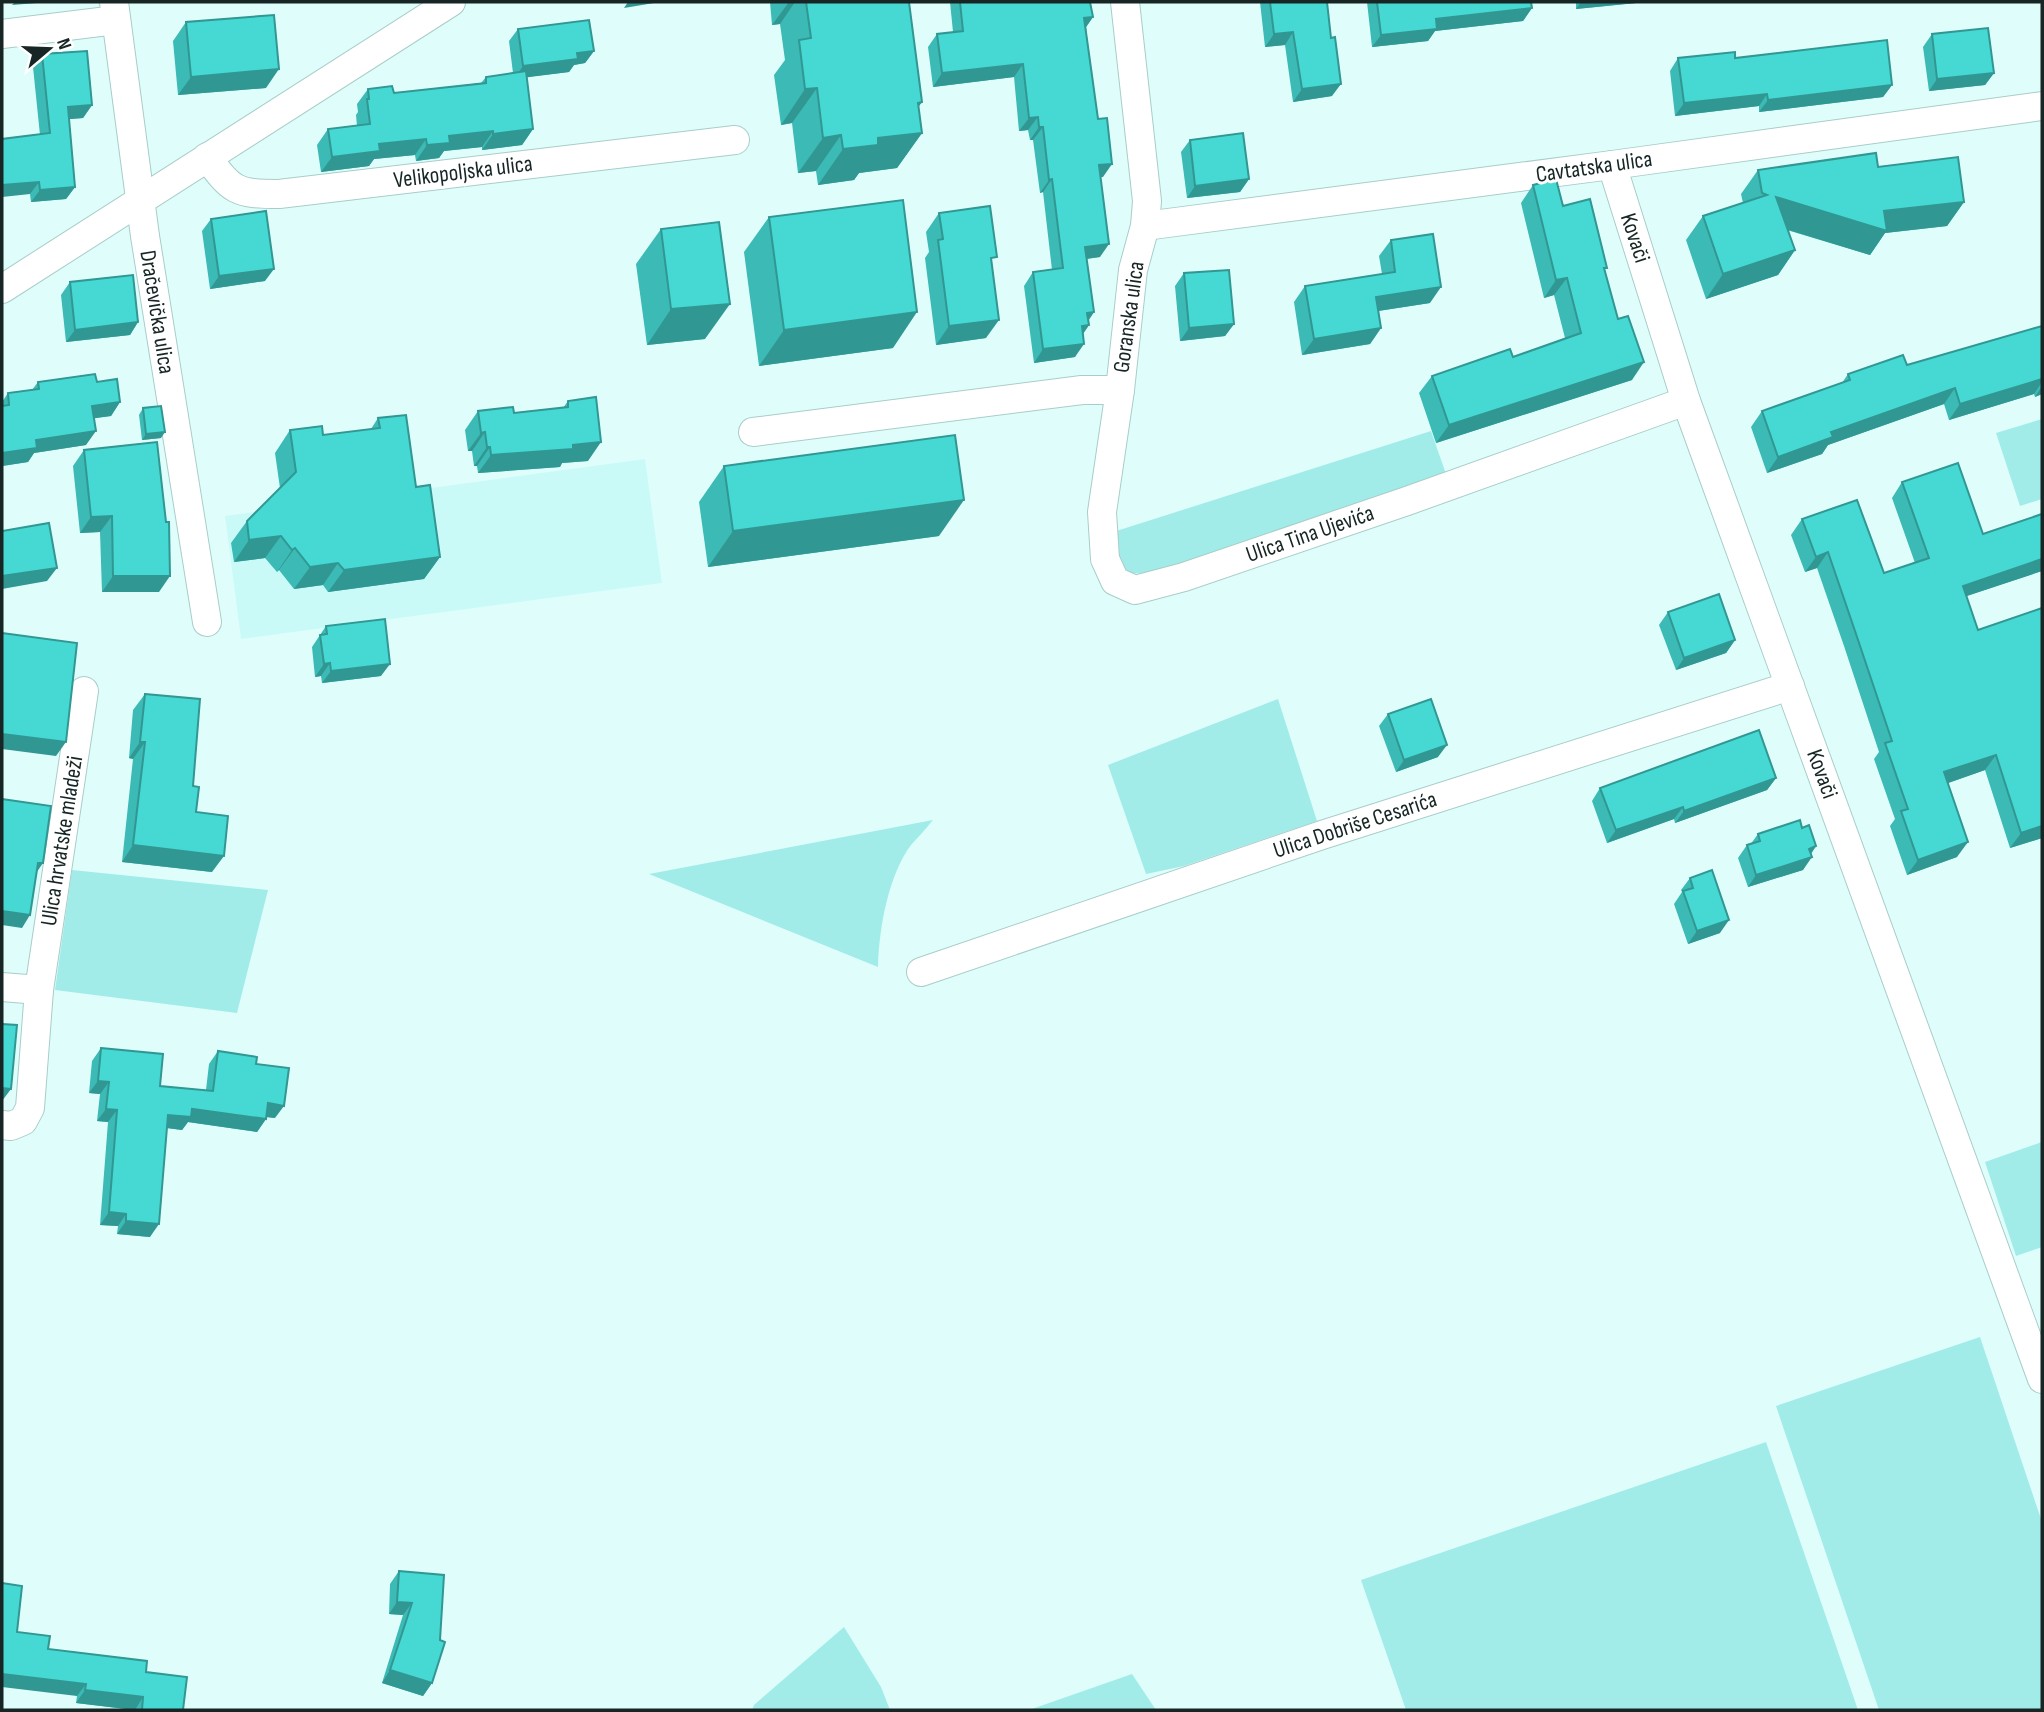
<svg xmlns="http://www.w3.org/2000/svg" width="2044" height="1712" viewBox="0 0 2044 1712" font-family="'Sofia Sans Condensed',sans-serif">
  <rect width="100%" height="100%" fill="#dffefb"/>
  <!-- built -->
  <polygon fill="#cafaf7" points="645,459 662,583 241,639 225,516"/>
  <!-- green -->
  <g fill="#a1ece8">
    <polygon points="2042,419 2042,499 2020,506 1996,433"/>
    <polygon points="1431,431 1446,474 1155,574 1129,573 1114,562 1110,533"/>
    <polygon points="1278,699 1317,821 1184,866 1146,874 1108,765"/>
    <path d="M933,820c-7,9 -15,17 -22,25 -23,31 -32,84 -33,122l-229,-93z"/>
    <polygon points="72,870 268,890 237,1013 55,990"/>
    <polygon points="2042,1142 2042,1247 2016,1256 1985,1162"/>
    <polygon points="1980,1337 2042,1522 2042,1710 1879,1710 1776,1406"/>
    <polygon points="1766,1442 1858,1710 1406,1710 1361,1580"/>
    <polygon points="844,1627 881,1687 890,1710 752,1710 754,1705"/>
    <polygon points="1132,1674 1156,1710 1029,1710"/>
  </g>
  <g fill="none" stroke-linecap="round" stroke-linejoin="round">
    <defs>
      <g id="street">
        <polyline points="114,2 145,236 207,622"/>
        <polyline points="2,34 116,20"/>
        <path d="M207,157c25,34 29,37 72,37l456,-54"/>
        <polyline points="1612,165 1686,401 2042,1379"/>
        <polyline points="1145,226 1612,165 2042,106"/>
        <polyline points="2,289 451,2"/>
        <polyline points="1120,390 1102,512 1105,559 1115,581 1135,590 1184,577 1407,501 1686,401"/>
        <polyline points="753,432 1082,390 1120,390 1133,270 1145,226 1147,201 1125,2"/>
        <polyline points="921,972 1322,835 1790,686"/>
        <polyline points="2,987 39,990 84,691"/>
        <polyline points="2,1125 11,1126 23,1121 30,1108 39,990"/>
      </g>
    </defs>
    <!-- street casing -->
    <use href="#street" stroke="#a8cdca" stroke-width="30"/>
    <!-- street -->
    <use href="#street" stroke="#fff" stroke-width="28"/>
  </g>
  <!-- wall -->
  <g fill="#3cbab5">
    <polygon points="770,2 909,2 918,107 922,133 897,168 859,173 854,180 818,185 816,171 798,173 792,123 781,125 774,75 785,60 780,24 772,25"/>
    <polygon points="950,2 1090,2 1093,17 1086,27 1103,177 1101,177 1100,257 1087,259 1094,312 1088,320 1089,325 1083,334 1075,357 1034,363 1024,286 1033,272 1052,270 1043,192 1040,193 1033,140 1030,140 1028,130 1019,131 1014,77 933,87 928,47 937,34 953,32"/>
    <polygon points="1260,2 1327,2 1332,96 1293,102 1285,45 1265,47"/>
    <polygon points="1367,2 1531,2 1532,8 1523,21 1435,31 1428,41 1372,47"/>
    <polygon points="1576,2 1646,2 1576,9"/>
    <polygon points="186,22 266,88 178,95 173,41"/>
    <polygon points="518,29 594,51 585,63 574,65 569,72 526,77 533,129 522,145 482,150 482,147 444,151 439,158 416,161 415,155 374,159 369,166 321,172 317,145 328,129 357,126 356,115 358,112 357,104 368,89 394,93 481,83 486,77 513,73 509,41"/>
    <polygon points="1932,34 1994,73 1985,85 1929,91 1923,47"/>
    <polygon points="42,54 92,105 83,118 69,119 75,187 66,199 31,202 30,194 40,135 33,67"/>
    <polygon points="1678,58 1735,58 1892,85 1883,97 1759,112 1759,106 1675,116 1670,71"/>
    <polygon points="1190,140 1249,179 1240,192 1187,198 1181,152"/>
    <polygon points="1878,167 1964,202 1947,226 1885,233 1870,255 1787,230 1795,250 1778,275 1706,299 1686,240 1703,216 1743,203 1741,194 1758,170"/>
    <polygon points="1533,185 1563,206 1605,270 1632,380 1436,443 1419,393 1432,376 1513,357 1565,338 1554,295 1544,298 1521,203"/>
    <polygon points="939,213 986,338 936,345 925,258 929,252 926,232"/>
    <polygon points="769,217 893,348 759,366 744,252"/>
    <polygon points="211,219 265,281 210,289 202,231"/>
    <polygon points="661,229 705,339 647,345 636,264"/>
    <polygon points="1391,240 1430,303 1378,311 1381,328 1370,344 1302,355 1294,302 1305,286 1382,274 1379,256"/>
    <polygon points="1184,273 1234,324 1225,336 1180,341 1175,286"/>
    <polygon points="70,282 138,322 130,335 66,342 61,295"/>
    <polygon points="2042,326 2042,394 2035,397 2034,394 1949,420 1944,404 1828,445 1822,454 1767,473 1751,427 1762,411 1842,383 1848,374 1907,365"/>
    <polygon points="38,382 97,382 120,402 111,416 94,418 86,445 34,453 28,462 2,466 2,402 8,393 32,390"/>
    <polygon points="568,401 588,461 562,463 560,467 478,473 477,466 474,466 472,451 468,451 465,430 478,411 514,413 563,408"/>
    <polygon points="143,408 161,438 142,440 139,415"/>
    <polygon points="378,418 416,487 440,557 424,579 328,592 323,585 294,589 279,570 277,572 265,558 234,562 231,543 247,521 280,488 275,453 290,430 323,435 371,429"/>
    <polygon points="84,450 159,592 102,592 100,532 80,533 73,466"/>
    <polygon points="724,466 939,536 708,567 699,502"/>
    <polygon points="1902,482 1983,534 2042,514 2042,571 1966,596 2042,838 2010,848 1985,770 1948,783 1957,857 1907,875 1890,826 1895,819 1874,759 1879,752 1844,646 1817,568 1805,572 1791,535 1802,519 1884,573 1915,563 1892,498"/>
    <polygon points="1668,612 1735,640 1726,653 1676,670 1659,625"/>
    <polygon points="326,626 381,676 322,683 321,676 315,677 312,647"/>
    <polygon points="145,694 193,786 196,812 212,872 122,862 133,759 129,758 133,710"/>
    <polygon points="1388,714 1438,757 1396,772 1379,726"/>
    <polygon points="1776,778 1767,790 1675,823 1674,819 1607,843 1592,801 1600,788"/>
    <polygon points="1802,828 1816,846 1811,854 1803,870 1748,887 1738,858 1747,845 1750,845 1758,834"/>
    <polygon points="1690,878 1720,933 1688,944 1674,904 1682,892 1681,890"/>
    <polygon points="101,1048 160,1086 206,1090 209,1064 218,1051 256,1064 275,1118 266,1117 266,1119 257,1132 188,1122 182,1130 167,1128 150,1237 117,1234 118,1226 100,1225 108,1122 97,1121 100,1094 89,1093 92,1061"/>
    <polygon points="399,1571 440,1640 432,1683 423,1696 382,1683 403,1615 389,1614 390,1584"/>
    <polygon points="17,1632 48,1649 146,1672 183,1710 134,1710 76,1703 77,1696"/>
  </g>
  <!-- shaded-wall -->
  <g fill="#319793">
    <polygon points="15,2 49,2 12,5"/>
    <polygon points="628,2 660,2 624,8"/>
    <polygon points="789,2 795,2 780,24 772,25"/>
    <polygon points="1581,2 1646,2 1576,9"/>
    <polygon points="1532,8 1523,21 1435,31 1428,41 1372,47 1381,35 1436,19"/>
    <polygon points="1093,17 1084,30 1084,18"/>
    <polygon points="1293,32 1285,45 1265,47 1274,34"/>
    <polygon points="594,51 585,63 574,65 569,72 514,79 523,66 577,53"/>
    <polygon points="1023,64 1014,77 933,87 942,73"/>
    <polygon points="279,69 266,88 178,95 191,77"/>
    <polygon points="1994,73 1985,85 1929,91 1937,79"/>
    <polygon points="1341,84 1332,96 1293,102 1302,89"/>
    <polygon points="1892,85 1883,97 1759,112 1768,100"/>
    <polygon points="817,88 792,123 781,125 805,89"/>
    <polygon points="1767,94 1759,106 1675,116 1684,103"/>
    <polygon points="922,102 898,136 922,133 897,168 859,173 854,180 818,185 843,149 878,138 918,103"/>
    <polygon points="92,105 83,118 59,120 68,107"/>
    <polygon points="1038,117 1028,130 1019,131 1029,118"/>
    <polygon points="1039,127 1043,127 1033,140 1030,140"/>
    <polygon points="533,129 522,145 482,150 493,134"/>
    <polygon points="493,131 482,147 444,151 439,158 416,161 427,145 449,136"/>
    <polygon points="841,135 816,171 798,173 823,138"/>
    <polygon points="426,139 415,155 374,159 369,166 321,172 332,157 379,144"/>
    <polygon points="1112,164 1103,177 1090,178 1099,165"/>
    <polygon points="1052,179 1043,192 1040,193 1049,180"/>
    <polygon points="1249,179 1240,192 1187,198 1195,186"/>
    <polygon points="39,182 30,194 2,197 2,185"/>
    <polygon points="75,187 66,199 31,202 40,190"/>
    <polygon points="1776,197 1884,211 1964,202 1947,226 1885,233 1870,255 1759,221"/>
    <polygon points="1109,244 1100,257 1076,260 1085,247"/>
    <polygon points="1795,250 1778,275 1706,299 1723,274"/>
    <polygon points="274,269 265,281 210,289 219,276"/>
    <polygon points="1567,278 1554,295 1544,298 1556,280"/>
    <polygon points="1441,287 1430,303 1365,313 1376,297"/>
    <polygon points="730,304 705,339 647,345 671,309"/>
    <polygon points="917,312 893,348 759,366 784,330"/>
    <polygon points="1094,312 1085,326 1087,313"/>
    <polygon points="999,320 986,338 936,345 949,326"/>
    <polygon points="138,322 130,335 66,342 75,330"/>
    <polygon points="1234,324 1225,336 1180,341 1189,328"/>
    <polygon points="1089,325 1080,338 1082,326"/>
    <polygon points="1381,328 1370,344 1302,355 1314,339"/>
    <polygon points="1084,344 1075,357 1034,363 1043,349"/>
    <polygon points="1644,362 1632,380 1436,443 1449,425"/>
    <polygon points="2042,379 2042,382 2034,394 1949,420 1960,404"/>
    <polygon points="2042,386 2042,394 2035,397"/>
    <polygon points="1955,388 1944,404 1828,445 1822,454 1767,473 1778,457 1831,432"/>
    <polygon points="120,402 111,416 82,420 92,406"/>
    <polygon points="96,431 86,445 34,453 28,462 2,466 2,453 36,440"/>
    <polygon points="165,432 161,438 142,440 146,434"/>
    <polygon points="485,432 472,451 468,451 481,433"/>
    <polygon points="601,442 588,461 562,463 560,467 478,473 491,455"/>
    <polygon points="487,447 490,447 477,466 474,466"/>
    <polygon points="964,500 939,536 708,567 733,531"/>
    <polygon points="112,516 100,532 80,533 91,517"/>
    <polygon points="281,536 265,558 234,562 249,540"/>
    <polygon points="295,548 279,570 277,572 292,550"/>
    <polygon points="1828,552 1817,568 1805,572 1816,557"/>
    <polygon points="440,557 424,579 328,592 344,570"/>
    <polygon points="2042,559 2042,571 1952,601 1963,586"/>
    <polygon points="338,563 323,585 294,589 310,567"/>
    <polygon points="57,568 47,581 2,589 2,576"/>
    <polygon points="113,576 170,576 159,592 102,592"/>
    <polygon points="1735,640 1726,653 1676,670 1684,658"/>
    <polygon points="330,663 321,676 315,677 324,664"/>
    <polygon points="390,664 381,676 322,683 331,671"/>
    <polygon points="3,734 66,742 56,756 2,749 2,736"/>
    <polygon points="140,742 145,742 133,759 129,758"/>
    <polygon points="1447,745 1438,757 1396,772 1404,760"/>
    <polygon points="1996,755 1985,770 1934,788 1944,772"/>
    <polygon points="1776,778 1767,790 1675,823 1684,811"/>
    <polygon points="1683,807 1674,819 1607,843 1616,830"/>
    <polygon points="2042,826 2042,838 2010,848 2021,833"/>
    <polygon points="1968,842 1957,857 1907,875 1918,860"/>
    <polygon points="133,845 224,856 212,872 122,862"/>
    <polygon points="1816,846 1808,858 1812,857 1803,870 1748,887 1756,875 1809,849"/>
    <polygon points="38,863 43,863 34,876"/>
    <polygon points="2,911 30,915 22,928 2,925"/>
    <polygon points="1729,920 1720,933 1688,944 1697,931"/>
    <polygon points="98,1081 109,1082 100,1094 89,1093"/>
    <polygon points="2,1088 11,1089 2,1101"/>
    <polygon points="268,1103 284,1106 275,1118 259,1116"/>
    <polygon points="106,1109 117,1110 108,1122 97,1121"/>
    <polygon points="192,1109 266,1119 257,1132 188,1122 182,1130 159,1127 168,1115"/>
    <polygon points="109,1212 126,1214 118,1226 100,1225"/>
    <polygon points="126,1221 159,1224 150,1237 117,1234"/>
    <polygon points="397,1602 412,1603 403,1615 389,1614"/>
    <polygon points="390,1670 432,1683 423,1696 382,1683"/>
    <polygon points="2,1674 86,1684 77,1696 2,1687"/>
    <polygon points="85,1690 143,1697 135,1710 76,1703"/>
  </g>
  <!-- building -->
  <g fill="#46d8d2" stroke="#319793" stroke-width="2">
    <polygon points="806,2 909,2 922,102 918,103 922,133 878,138 878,145 843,149 841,135 823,138 817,88 805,89 799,40 811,38"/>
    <polygon points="960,2 1090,2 1093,17 1084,18 1094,90 1098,119 1107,118 1112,164 1099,165 1109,244 1085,247 1094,312 1087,313 1089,325 1082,326 1084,344 1043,349 1033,272 1063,268 1052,179 1049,180 1043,127 1039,127 1038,117 1029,118 1023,64 942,73 937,34 963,31"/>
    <polygon points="1270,2 1327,2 1331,38 1335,37 1341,84 1302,89 1293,32 1274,34"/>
    <polygon points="1377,2 1531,2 1532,8 1436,19 1437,29 1381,35"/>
    <polygon points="274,15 279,69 191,77 186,22"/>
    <polygon points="589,20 594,51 577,53 578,59 523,66 518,29"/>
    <polygon points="1988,28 1994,73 1937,79 1932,34"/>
    <polygon points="1887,40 1892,85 1768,100 1767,94 1684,103 1678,58 1735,52 1735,58"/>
    <polygon points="87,51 92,105 68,107 75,187 40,190 39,182 2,185 2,139 50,133 42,54"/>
    <polygon points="526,71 533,129 493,134 493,131 449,136 450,143 427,145 426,139 379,144 380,151 332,157 328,129 370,124 367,99 369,99 368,89 392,86 394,93 486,83 486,77"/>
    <polygon points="1243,133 1249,179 1195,186 1190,140"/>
    <polygon points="1876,153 1878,167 1958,157 1964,202 1884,211 1887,231 1776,197 1795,250 1723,274 1703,216 1767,195 1762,193 1758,170"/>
    <polygon points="1556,179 1563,206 1590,199 1607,268 1604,268 1618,319 1628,316 1644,362 1449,425 1432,376 1510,349 1513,357 1581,333 1567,278 1556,280 1533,185"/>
    <polygon points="903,200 917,312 784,330 769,217"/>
    <polygon points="990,206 997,257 991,258 999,320 949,326 938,240 943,239 939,213"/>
    <polygon points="266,211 274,269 219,276 211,219"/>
    <polygon points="719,222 730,304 671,309 661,229"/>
    <polygon points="1433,234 1441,287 1376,297 1381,328 1314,339 1305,286 1395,272 1391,240"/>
    <polygon points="1229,270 1234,324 1189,328 1184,273"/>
    <polygon points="133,275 138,322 75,330 70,282"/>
    <polygon points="2042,326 2042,379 1960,404 1955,388 1831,432 1833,437 1778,457 1762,411 1850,380 1848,374 1903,355 1907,365"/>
    <polygon points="95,374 97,382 117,379 120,402 92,406 96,431 36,440 37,448 2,453 2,406 9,405 8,393 39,389 38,382"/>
    <polygon points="596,397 601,442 573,445 573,449 491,455 490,447 487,447 485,432 481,433 478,411 513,407 514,413 568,407 568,401"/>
    <polygon points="161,406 165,432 146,434 143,408"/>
    <polygon points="406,415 416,487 430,485 440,557 344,570 338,563 310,567 295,548 292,550 281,536 249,540 247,521 296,472 290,430 322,426 323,435 380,428 378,418"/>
    <polygon points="955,435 964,500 733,531 724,466"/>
    <polygon points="157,442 166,522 169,522 170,576 113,576 112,516 91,517 84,450"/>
    <polygon points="1958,463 1983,534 2042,514 2042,559 1963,586 1978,630 2042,608 2042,826 2021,833 1996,755 1944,772 1968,842 1918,860 1901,811 1908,809 1885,743 1892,741 1855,631 1828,552 1816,557 1802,519 1857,500 1884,573 1929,558 1902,482"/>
    <polygon points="49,523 57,568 2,576 2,531"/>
    <polygon points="1719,594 1735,640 1684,658 1668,612"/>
    <polygon points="385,619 390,664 331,671 330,663 324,664 320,635 327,634 326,626"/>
    <polygon points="2,633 77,643 66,742 3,734 2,739"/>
    <polygon points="145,694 200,699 193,786 199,787 196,812 228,816 224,856 133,845 145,742 140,742"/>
    <polygon points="1431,699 1447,745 1404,760 1388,714"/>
    <polygon points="1759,730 1776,778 1684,811 1683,807 1616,830 1600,788"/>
    <polygon points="2,799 51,806 43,863 38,863 30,915 2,911"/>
    <polygon points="1800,820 1802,828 1809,825 1816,846 1809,849 1812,857 1756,875 1747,845 1760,841 1758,834"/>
    <polygon points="1712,870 1729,920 1697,931 1683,891 1693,888 1690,878"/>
    <polygon points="2,1024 17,1025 11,1089 2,1088"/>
    <polygon points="101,1048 163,1054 160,1086 213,1091 218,1051 257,1057 256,1064 289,1068 284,1106 268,1103 266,1119 192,1109 191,1117 168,1115 159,1224 126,1221 126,1214 109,1212 117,1110 106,1109 109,1082 98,1081"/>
    <polygon points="399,1571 444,1575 440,1640 445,1642 432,1683 390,1670 412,1603 397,1602"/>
    <polygon points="2,1583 22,1586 17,1632 50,1636 48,1649 147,1661 146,1672 187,1677 183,1710 142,1710 143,1697 85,1690 86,1684 2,1674"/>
  </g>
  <g text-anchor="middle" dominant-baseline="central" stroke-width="6" stroke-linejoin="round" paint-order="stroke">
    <!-- street labels -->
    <g font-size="23" fill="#172525" stroke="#fff">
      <text transform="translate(1594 167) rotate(-8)">Cavtatska ulica</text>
      <text transform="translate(463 172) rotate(-7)">Velikopoljska ulica</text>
      <text transform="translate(1635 238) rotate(72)">Kovači</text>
      <text transform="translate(157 312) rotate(81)">Dračevička ulica</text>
      <text transform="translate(1129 317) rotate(-82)">Goranska ulica</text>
      <text transform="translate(1310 534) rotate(-19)">Ulica Tina Ujevića</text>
      <text transform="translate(1822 774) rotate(70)">Kovači</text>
      <text transform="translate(1355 825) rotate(-18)">Ulica Dobriše Cesarića</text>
      <text transform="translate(62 841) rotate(-81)">Ulica hrvatske mladeži</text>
    </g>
  </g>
  <!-- border -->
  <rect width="2044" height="1712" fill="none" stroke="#172525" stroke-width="7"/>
  <!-- north arrow -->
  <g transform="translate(49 49) rotate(71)" stroke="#ffffff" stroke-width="5" paint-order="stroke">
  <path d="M0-5L12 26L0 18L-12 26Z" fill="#172525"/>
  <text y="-10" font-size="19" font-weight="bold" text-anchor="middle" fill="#172525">N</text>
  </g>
</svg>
